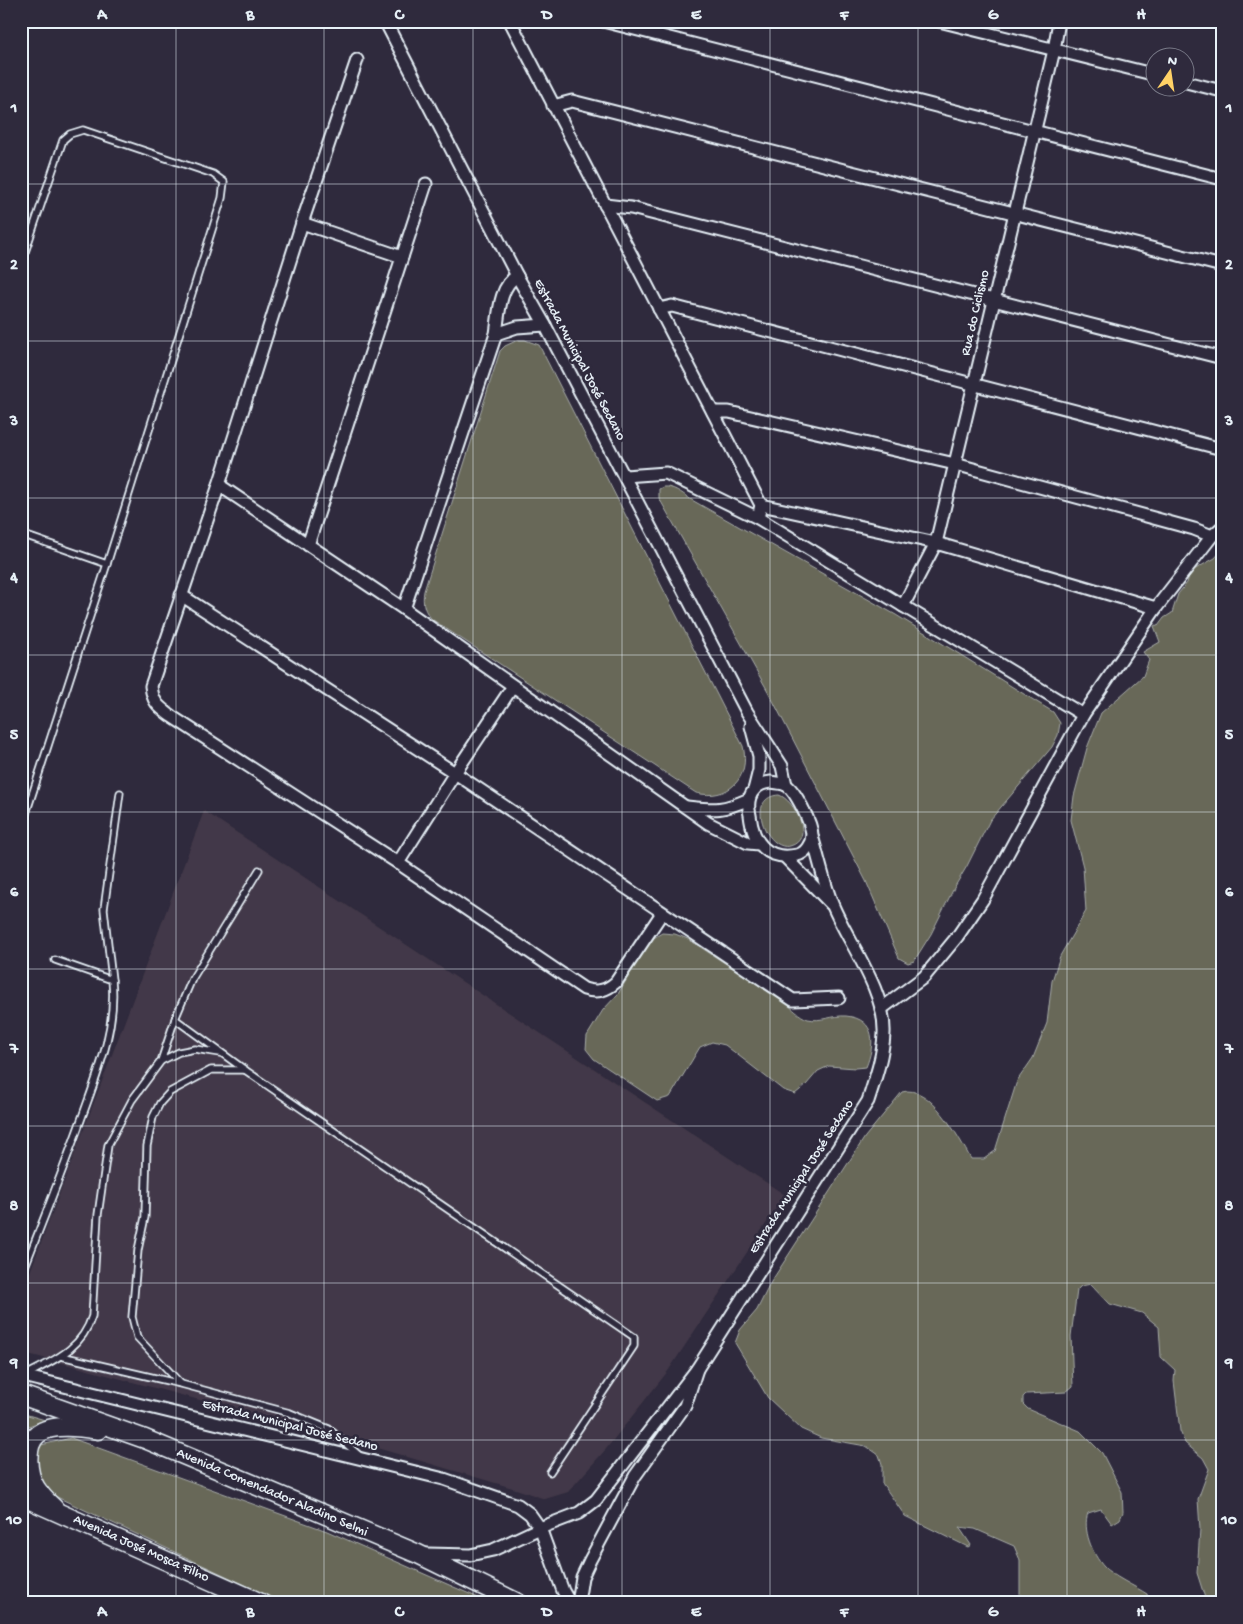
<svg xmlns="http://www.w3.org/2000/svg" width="1243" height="1624" viewBox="0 0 1243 1624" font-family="'Gochi Hand',sans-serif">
  <rect width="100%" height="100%" fill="#2f2a3d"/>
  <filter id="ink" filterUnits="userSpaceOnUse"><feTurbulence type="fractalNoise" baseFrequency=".02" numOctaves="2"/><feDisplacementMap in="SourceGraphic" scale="10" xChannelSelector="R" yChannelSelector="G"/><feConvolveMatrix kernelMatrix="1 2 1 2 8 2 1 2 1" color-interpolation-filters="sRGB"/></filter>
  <g filter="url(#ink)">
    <!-- built -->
    <polygon fill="#433948" points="204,811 785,1195 668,1371 606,1449 568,1492 545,1499 516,1489 367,1445 21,1352 21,1296"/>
    <!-- green -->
    <g fill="#676859" stroke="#a8aca8">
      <path d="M518,340h7l14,5 204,401c8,32 -15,55 -47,47l-263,-173c-9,-8 -11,-17 -9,-29l76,-240 5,-5z"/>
      <path d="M663,487c10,-1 19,6 27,12l206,116 157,97 7,11 -2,12 -6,12 -62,73 -23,46 -13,22 -23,46 -17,27 -6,2 -9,-5 -33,-77 -97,-188 -110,-195v-9z"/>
      <path d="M1222,550v1053h-12l-5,-5 -8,-25 3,-44 -2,-30 11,-30 -6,-11 -18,-15 -5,-12 -6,-50 1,-11 -14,-13 -2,-30 -17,-14 -32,-9 -19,-20 -10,2 -4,4 -6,46 2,50 -7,6 -40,2 -3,3v7l5,5 52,22 22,22 20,39 1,20 -3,7 -8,5 -11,-15 -13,4c-6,16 4,41 16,54 7,8 32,20 43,27l2,9h-129v-43l-6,-14 -39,-17 -16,-2 12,18 -3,2 -63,-31 -23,-33v-19l-3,-9 -13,-9 -45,-8 -20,-9 -33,-31 -33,-55 5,-13 17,-20 14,-28 94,-145 37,-45c28,-9 57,46 69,67h13l11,-8 22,-70 16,-23 14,-35 5,-42 8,-25 26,-45 -3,-44 -12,-47 3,-24 13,-48 14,-35 42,-37 6,-16 -6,-8 17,-10 -6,-16 2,-1 2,1 6,-8 8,-5 6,-19 9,-11 3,-11 25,-14z"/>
      <path d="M779,795c15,5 37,44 11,51 -23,6 -46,-49 -11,-51z"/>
      <path d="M662,933l13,1 13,5 98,64c6,5 13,13 22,16 13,3 25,-4 38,-3 31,3 29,29 20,51l-11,1 -26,-2 -11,5 -12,14 -11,9 -12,-4 -58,-45 -13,-3 -12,5 -30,50 -13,4 -63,-42 -8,-10 1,-13 16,-26 15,-16 32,-54z"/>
      <polygon points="21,1413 45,1420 23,1428 21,1431"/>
      <polygon points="71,1438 327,1531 490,1603 284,1603 59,1498 44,1489 37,1476 34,1458 41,1445"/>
    </g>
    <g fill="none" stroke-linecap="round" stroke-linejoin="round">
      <defs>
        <g id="lane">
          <polyline points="21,264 63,140 70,134 83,130 213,174 224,182 222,198 107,564 21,829"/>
          <polyline points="21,534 107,564"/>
          <polyline points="112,980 104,909 120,793"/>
          <polyline points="175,1019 245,1070 634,1337 634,1346 550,1472"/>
          <polyline points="161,1061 175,1019 192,979 259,870"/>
          <path d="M21,1277c20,-52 41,-104 60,-157 16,-45 36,-92 31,-140l-57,-20"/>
          <polyline points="61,1356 181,1384 290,1413 329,1429 360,1456"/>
          <path d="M26,1375c28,-15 56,-26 66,-59l6,-101 10,-70 24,-45 29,-39 18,-9 16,-3 25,4"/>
          <polyline points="181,1384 137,1337 132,1317 138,1250 145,1217 147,1146 153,1117 160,1103 170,1092 211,1070 245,1070"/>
        </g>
        <g id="street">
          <polyline points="385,21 517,276 545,325 747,712 782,766 786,785"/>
          <polyline points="510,21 761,505 758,518"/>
          <polyline points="603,21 1222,179"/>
          <polyline points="939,21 1156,75"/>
          <path d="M357,60l-55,163 -83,262 -68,201c2,17 7,20 20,30l227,147 186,126c13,4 22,2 32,-7l46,-69"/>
          <polyline points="1186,82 1222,91"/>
          <polyline points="553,106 572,101 1222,266"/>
          <polyline points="605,205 631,208 1222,358"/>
          <polyline points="302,223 402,257"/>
          <polyline points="659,309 672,306 1222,449"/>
          <polyline points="496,334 517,327 545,325"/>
          <polyline points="713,412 729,412 955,464 1194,529 1212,536"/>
          <polyline points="625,476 666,473 758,518 1083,715"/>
          <polyline points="219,485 404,609 708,823 748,843 759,844"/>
          <polyline points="761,505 936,543 1156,608"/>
          <polyline points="308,545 426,184"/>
          <polyline points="181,595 455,773 793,1000 839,998"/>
          <polyline points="903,606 936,543 1054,50 1059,21"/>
          <path d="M404,609l92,-275c3,-19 3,-48 21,-58"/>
          <polyline points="751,726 759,756 759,770 754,790"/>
          <path d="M771,782c4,1 11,1 15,3 9,5 26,39 26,50 0,8 -7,19 -15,20 -30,6 -44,-12 -47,-40 -2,-8 -2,-18 4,-25 5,-6 10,-7 17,-8z"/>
          <path d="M687,807c29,3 35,4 62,-8"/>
          <polyline points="785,857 831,904"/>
          <polyline points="398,863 455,773 513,686"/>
          <polyline points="881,1009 924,977 957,937 983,899 1083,715 1156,608 1212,536 1222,527"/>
          <path d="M697,1369l171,-268c7,-22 15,-44 16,-67 2,-43 -35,-90 -51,-128 -9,-22 -14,-47 -21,-70"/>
          <polyline points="21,1377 23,1376 444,1479 518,1505 530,1514 540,1528 563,1591 570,1603"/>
          <polyline points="427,1554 470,1555 493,1550 540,1528 579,1513 596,1500 697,1369 685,1406 635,1476 590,1560 582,1577 578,1603"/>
        </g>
        <g id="primary">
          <polyline points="21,1395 145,1439 255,1485 418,1554 518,1603"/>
          <polyline points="21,1496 261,1603"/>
          <path d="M54,1508c-7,-6 -14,-14 -18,-20 -9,-14 -12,-43 2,-54 14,-11 43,-7 60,-4"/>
        </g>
      </defs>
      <!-- lane casing -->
      <use href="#lane" stroke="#e8f1f8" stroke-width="9"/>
      <!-- street casing -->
      <use href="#street" stroke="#e8f1f8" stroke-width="15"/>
      <!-- primary casing -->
      <use href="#primary" stroke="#e8f1f8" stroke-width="21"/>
      <!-- lane -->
      <use href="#lane" stroke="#2f2a3d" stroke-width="5.5"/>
      <!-- street -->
      <use href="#street" stroke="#2f2a3d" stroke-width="11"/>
      <!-- primary -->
      <use href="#primary" stroke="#2f2a3d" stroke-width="18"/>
    </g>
  </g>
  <!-- grid -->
  <path fill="none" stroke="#e8f1f8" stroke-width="1" stroke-opacity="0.55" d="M176,21v1582M324,21v1582M473,21v1582M622,21v1582M770,21v1582M918,21v1582M1067,21v1582M21,184h1201M21,341h1201M21,498h1201M21,655h1201M21,812h1201M21,969h1201M21,1126h1201M21,1283h1201M21,1440h1201"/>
  <g text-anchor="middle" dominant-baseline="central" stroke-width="5" stroke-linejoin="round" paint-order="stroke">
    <!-- street labels -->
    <g font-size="14" fill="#e8f1f8" stroke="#2f2a3d">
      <text transform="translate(976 313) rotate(-77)">Rua do Ciclismo</text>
      <text transform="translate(579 360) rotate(62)">Estrada Municipal José Sedano</text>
      <text transform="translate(802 1177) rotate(-57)">Estrada Municipal José Sedano</text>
      <text transform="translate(290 1426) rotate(14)">Estrada Municipal José Sedano</text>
      <text transform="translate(272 1493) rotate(23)">Avenida Comendador Aladino Selmi</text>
      <text transform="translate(141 1549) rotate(24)">Avenida José Mosca Filho</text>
    </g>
  </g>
  <!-- margin -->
  <rect width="1243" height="1624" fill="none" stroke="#2f2a3d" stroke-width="55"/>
  <!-- north arrow -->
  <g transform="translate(1170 72) rotate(13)"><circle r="24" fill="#2f2a3d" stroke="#797a88"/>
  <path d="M0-4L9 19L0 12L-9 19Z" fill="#ffd166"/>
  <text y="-8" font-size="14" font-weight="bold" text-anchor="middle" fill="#e8f1f8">N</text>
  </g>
  <rect x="28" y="28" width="1188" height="1568" fill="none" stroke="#e8f1f8" stroke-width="2"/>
  <g font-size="16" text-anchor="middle" font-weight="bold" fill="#e8f1f8">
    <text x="102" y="19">A</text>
    <text x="250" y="19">B</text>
    <text x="399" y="19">C</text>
    <text x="547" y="19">D</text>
    <text x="696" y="19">E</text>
    <text x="844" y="19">F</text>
    <text x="993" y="19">G</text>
    <text x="1141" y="19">H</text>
    <text x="14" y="112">1</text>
    <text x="1229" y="112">1</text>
    <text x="14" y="269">2</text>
    <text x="1229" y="269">2</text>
    <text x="14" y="425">3</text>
    <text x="1229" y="425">3</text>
    <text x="14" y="582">4</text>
    <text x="1229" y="582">4</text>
    <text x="14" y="739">5</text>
    <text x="1229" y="739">5</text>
    <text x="14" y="896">6</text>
    <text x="1229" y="896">6</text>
    <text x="14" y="1053">7</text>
    <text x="1229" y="1053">7</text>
    <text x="14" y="1210">8</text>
    <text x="1229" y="1210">8</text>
    <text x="14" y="1367">9</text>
    <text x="1229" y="1367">9</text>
    <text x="14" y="1524">10</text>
    <text x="1229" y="1524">10</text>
    <text x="102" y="1616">A</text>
    <text x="250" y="1616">B</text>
    <text x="399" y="1616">C</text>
    <text x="547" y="1616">D</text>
    <text x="696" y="1616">E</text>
    <text x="844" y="1616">F</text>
    <text x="993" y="1616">G</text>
    <text x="1141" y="1616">H</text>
  </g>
</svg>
